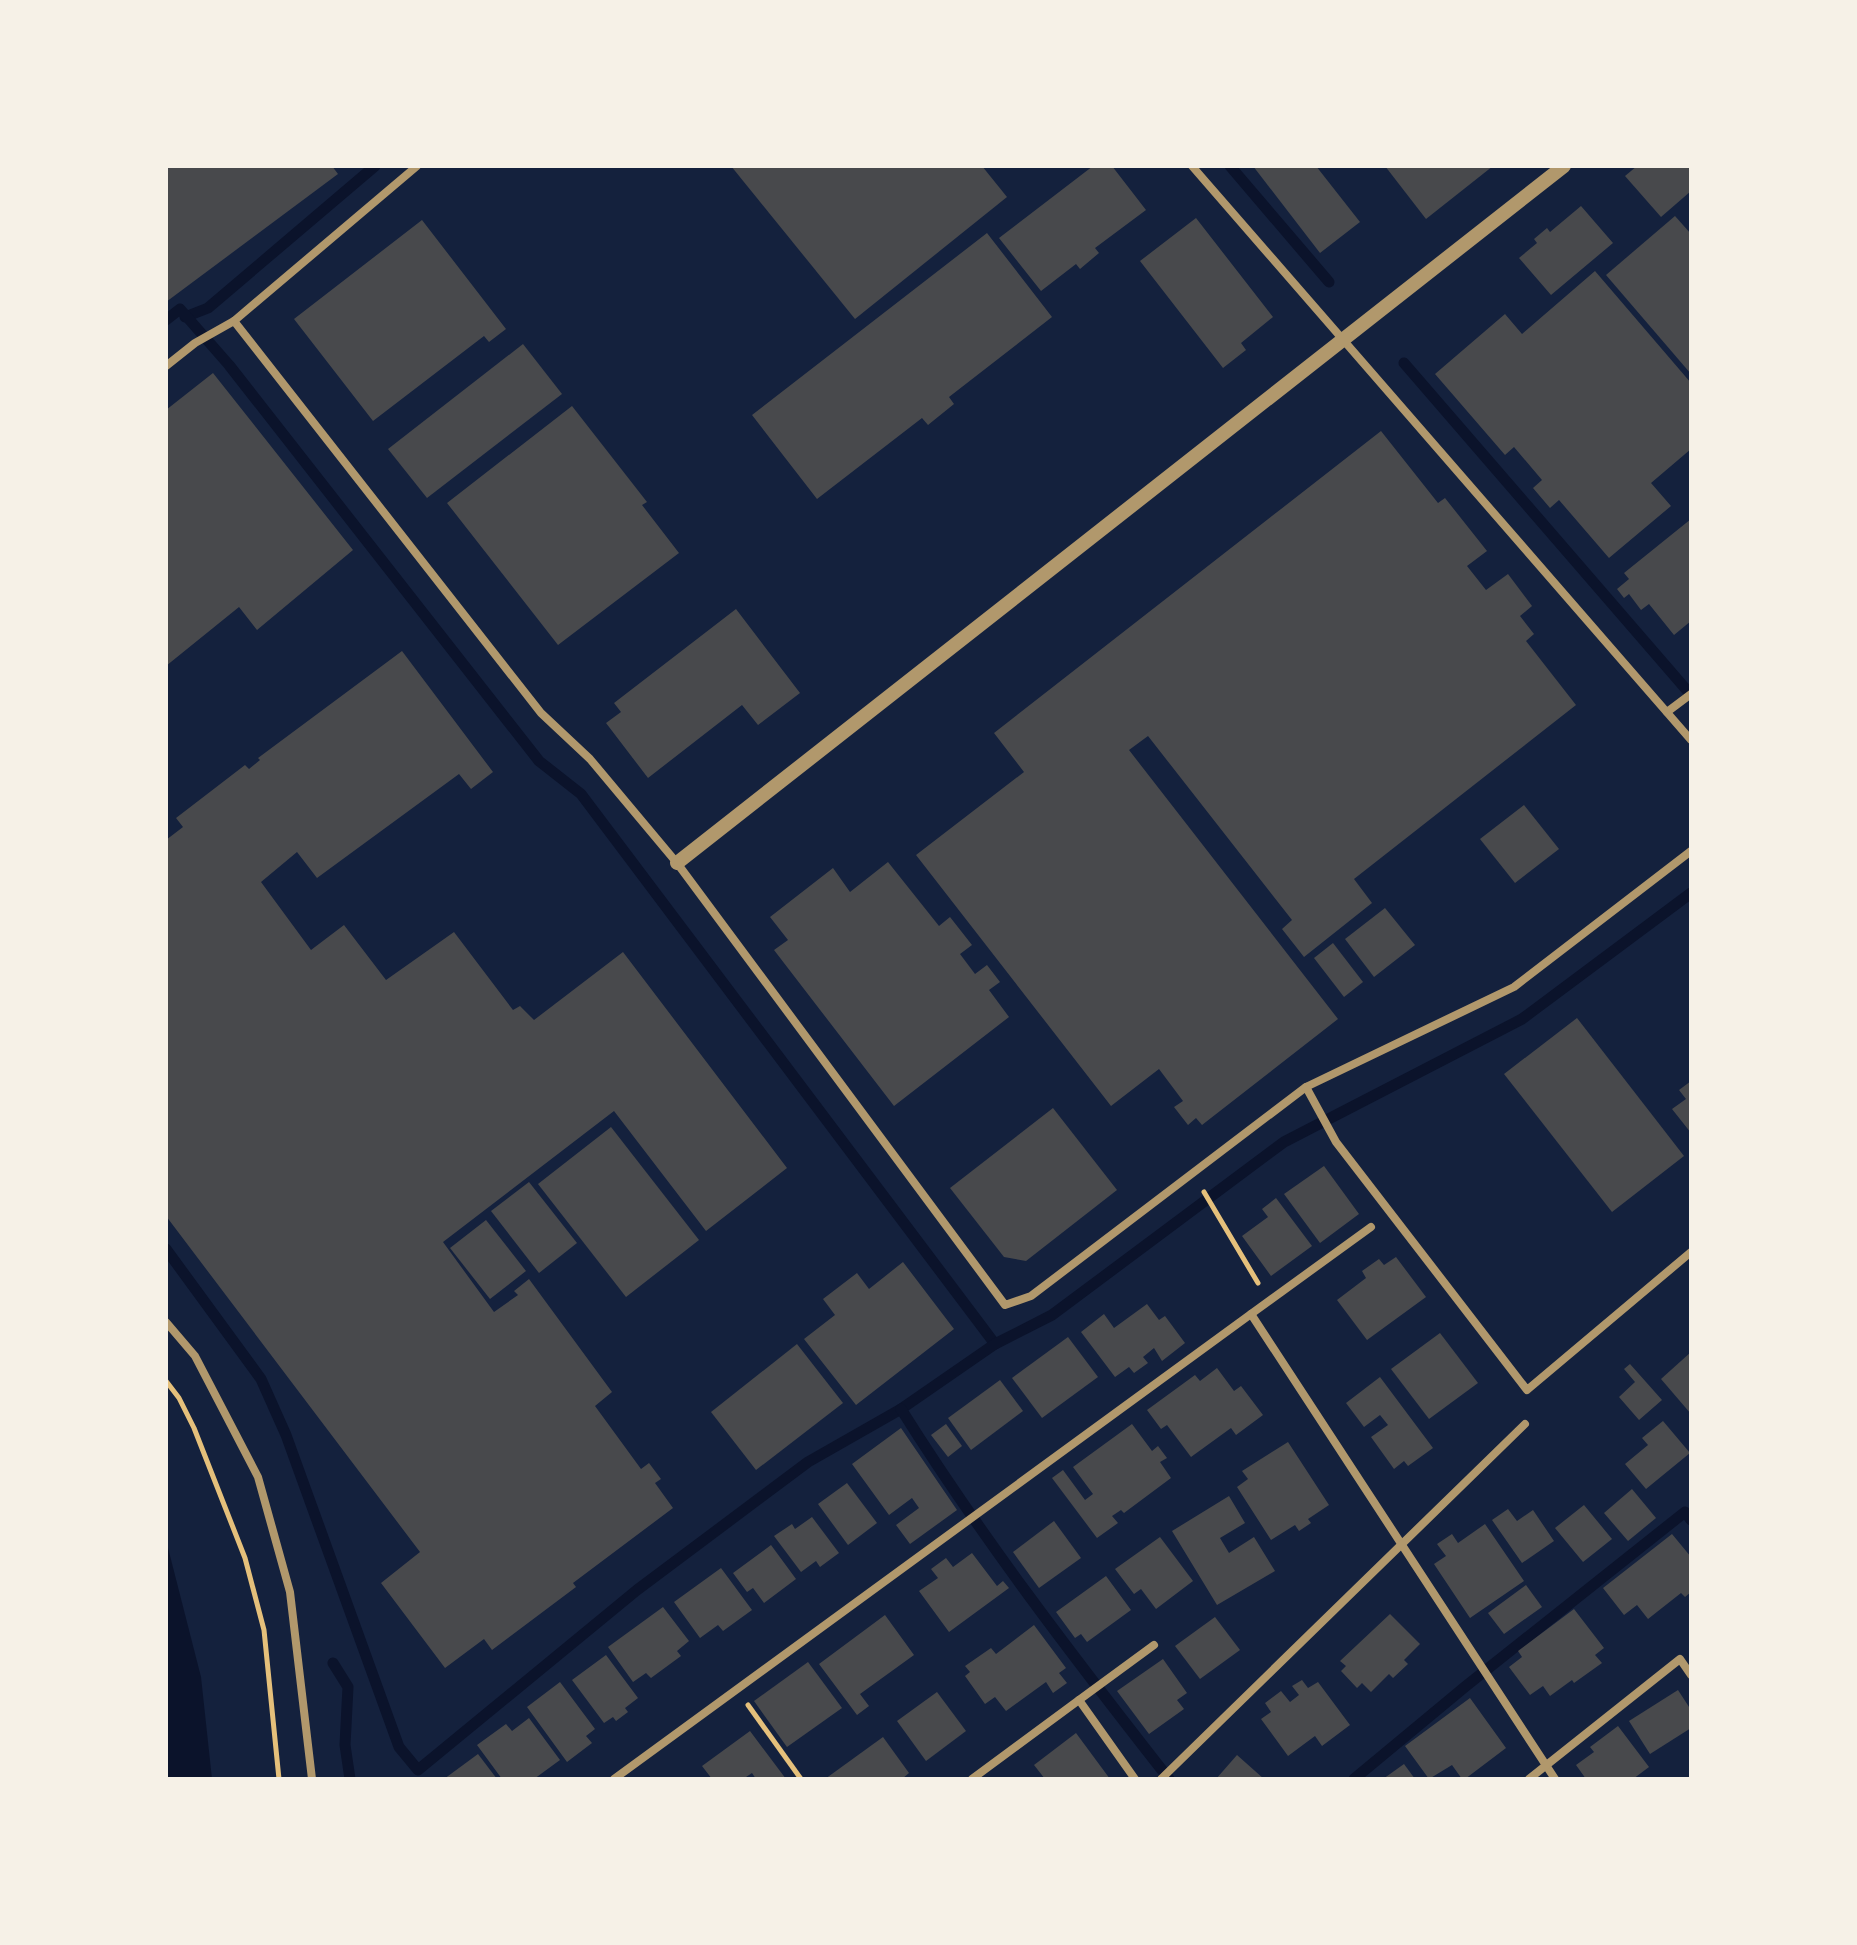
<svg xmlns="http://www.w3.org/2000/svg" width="1857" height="1945" viewBox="0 0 1857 1945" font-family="'Archivo Narrow',sans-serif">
  <rect width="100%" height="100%" fill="#14213d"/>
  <!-- water -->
  <polygon fill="#0b132b" points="166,1540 201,1677 212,1779 166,1779"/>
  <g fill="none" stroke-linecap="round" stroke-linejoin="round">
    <!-- stream -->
    <g stroke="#0b132b" stroke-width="11">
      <polyline points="1230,166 1329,282"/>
      <polyline points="185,317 208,308 375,166"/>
      <polyline points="166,320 180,309 229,365 539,761 581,794 995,1344"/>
      <polyline points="1404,363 1691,695"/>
      <polyline points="166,1249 261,1379 286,1435 399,1747 418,1770 637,1590 808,1462 901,1409 995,1344 1052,1315 1284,1142 1522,1019 1691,893"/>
      <path d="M901,1409c81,129 174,250 268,370"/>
      <polyline points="333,1663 348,1687 345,1745 350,1779"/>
      <polyline points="1354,1779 1466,1686 1685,1512 1691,1520"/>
    </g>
  </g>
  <!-- building -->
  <g fill="#48494c">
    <polygon points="166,166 332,166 338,174 166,302"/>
    <polygon points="731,166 982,166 1007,197 855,319"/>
    <polygon points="1093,166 1112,166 1146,210 1095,248 1099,253 1080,269 1076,264 1041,291 999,238"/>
    <polygon points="1253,166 1316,166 1360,222 1320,253"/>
    <polygon points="1385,166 1493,166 1426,219"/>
    <polygon points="1637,166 1691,166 1691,191 1661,217 1625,176"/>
    <polygon points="1581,206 1613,243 1551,295 1519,258 1537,243 1534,239 1547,228 1550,232"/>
    <polygon points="1675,216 1691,234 1691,374 1606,275"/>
    <polygon points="1196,218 1273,317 1241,343 1246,350 1223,368 1140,261"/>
    <polygon points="422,220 506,329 489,342 484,336 373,421 294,319"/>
    <polygon points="987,233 1052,317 949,397 954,404 928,425 922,418 817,499 752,415"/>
    <polygon points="1595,271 1691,383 1691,449 1651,483 1671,506 1609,558 1559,500 1550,508 1533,488 1542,480 1514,447 1505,455 1435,374 1505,314 1522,334"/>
    <polygon points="523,344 562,394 427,498 388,449"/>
    <polygon points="213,373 353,550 257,630 239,607 166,666 166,410"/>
    <polygon points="572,406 647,502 642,505 679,553 558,645 447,503"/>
    <polygon points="1381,431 1438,503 1445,498 1487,551 1467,566 1486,590 1508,574 1532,606 1520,616 1534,634 1526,641 1576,705 1354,879 1372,903 1304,957 1282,929 1292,920 1148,736 1129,750 1338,1019 1202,1125 1196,1118 1188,1125 1174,1107 1183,1101 1159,1069 1111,1106 916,855 1024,772 994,733"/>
    <polygon points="1691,519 1691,621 1674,635 1649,604 1641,610 1629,594 1624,598 1617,589 1629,579 1624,573"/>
    <polygon points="736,609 800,693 758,725 742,705 648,778 606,723 621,712 614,703"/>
    <polygon points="402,651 493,772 471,789 459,774 317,878 297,852 261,882 311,950 344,925 386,980 454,932 513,1010 520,1006 534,1020 623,952 787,1168 706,1231 614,1111 443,1242 494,1312 518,1295 514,1291 529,1279 612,1392 595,1406 641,1469 649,1463 661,1479 655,1483 673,1508 573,1583 576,1587 492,1650 484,1639 445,1668 381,1583 420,1552 166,1216 166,840 183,827 176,818 245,765 249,769 260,760 258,758"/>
    <polygon points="1524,805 1559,849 1515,883 1480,839"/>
    <polygon points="888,862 939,926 950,917 972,945 960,954 975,974 987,965 1000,982 989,990 1009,1017 894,1106 774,950 788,940 770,917 833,868 850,892"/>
    <polygon points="1385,908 1415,945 1374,977 1345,939"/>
    <polygon points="1333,943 1363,982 1344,997 1314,958"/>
    <polygon points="1577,1018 1684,1156 1612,1212 1504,1074"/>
    <polygon points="1691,1081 1691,1133 1672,1109 1686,1099 1679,1090"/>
    <polygon points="1053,1108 1117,1190 1026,1261 1004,1257 950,1188"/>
    <polygon points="611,1127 699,1240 626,1297 538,1184"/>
    <polygon points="1324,1166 1359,1214 1320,1243 1284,1194"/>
    <polygon points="529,1182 577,1243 539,1273 491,1211"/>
    <polygon points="1276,1198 1312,1246 1271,1276 1242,1236 1268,1217 1262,1209"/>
    <polygon points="486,1220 526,1271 490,1299 450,1248"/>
    <polygon points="1396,1257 1426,1297 1367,1340 1337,1300 1366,1278 1362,1271 1379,1259 1384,1265"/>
    <polygon points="903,1262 954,1329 856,1405 804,1339 835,1315 823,1299 857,1273 869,1289"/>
    <polygon points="1147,1304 1159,1320 1165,1316 1185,1343 1162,1361 1154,1348 1143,1357 1148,1363 1134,1373 1129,1367 1115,1377 1081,1332 1104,1314 1114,1328"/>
    <polygon points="1440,1333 1478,1383 1429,1419 1391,1369"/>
    <polygon points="1068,1337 1098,1377 1042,1418 1012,1378"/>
    <polygon points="797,1344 843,1403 756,1470 711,1412"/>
    <polygon points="1691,1352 1691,1414 1661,1379"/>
    <polygon points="1630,1364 1662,1400 1639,1420 1619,1397 1635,1382 1624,1369"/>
    <polygon points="1217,1368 1234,1391 1241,1386 1263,1415 1236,1435 1231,1428 1191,1457 1167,1425 1161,1429 1147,1410 1195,1375 1200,1381"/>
    <polygon points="1380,1377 1433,1448 1408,1466 1404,1461 1394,1469 1371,1437 1388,1425 1380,1415 1364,1427 1346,1403"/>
    <polygon points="1000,1380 1023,1411 971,1450 948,1418"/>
    <polygon points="1663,1421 1690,1453 1646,1489 1625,1464 1648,1445 1642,1438"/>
    <polygon points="946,1424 962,1446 948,1457 931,1435"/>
    <polygon points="1132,1424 1152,1451 1158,1446 1167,1458 1160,1462 1171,1478 1124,1513 1121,1510 1112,1516 1118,1523 1097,1538 1052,1478 1063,1470 1085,1500 1093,1494 1073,1467"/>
    <polygon points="901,1428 957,1510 910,1544 896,1525 919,1508 912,1498 889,1515 852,1464"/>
    <polygon points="1288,1442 1329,1505 1308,1519 1311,1523 1299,1531 1295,1525 1271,1540 1237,1487 1248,1479 1242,1471"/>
    <polygon points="847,1483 877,1523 848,1545 818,1504"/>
    <polygon points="1632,1489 1656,1518 1628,1541 1604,1513"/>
    <polygon points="1229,1496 1245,1523 1220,1538 1229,1553 1254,1537 1275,1571 1217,1605 1172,1531"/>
    <polygon points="1584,1505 1612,1539 1583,1562 1555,1528"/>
    <polygon points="1508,1509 1517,1521 1533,1510 1554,1541 1522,1563 1492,1520"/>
    <polygon points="812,1517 839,1553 820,1567 816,1561 801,1572 774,1536 792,1524 795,1529"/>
    <polygon points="1054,1521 1081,1558 1039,1588 1013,1552"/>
    <polygon points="1485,1524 1524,1581 1470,1618 1434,1564 1446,1556 1437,1544 1452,1534 1458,1543"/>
    <polygon points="1672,1534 1691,1557 1691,1592 1685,1597 1681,1593 1648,1619 1637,1605 1624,1615 1603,1588"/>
    <polygon points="1160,1537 1193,1581 1156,1609 1141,1589 1134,1594 1115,1569"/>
    <polygon points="771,1545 796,1579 764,1603 753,1588 747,1592 733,1573"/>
    <polygon points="972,1553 997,1586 1003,1581 1009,1588 949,1632 919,1591 938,1578 931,1569 946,1558 953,1567"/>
    <polygon points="721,1568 752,1610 723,1631 718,1625 700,1638 674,1602"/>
    <polygon points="1106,1576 1131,1610 1087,1642 1081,1634 1075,1638 1056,1612"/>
    <polygon points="1526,1585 1542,1607 1504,1634 1488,1613"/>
    <polygon points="663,1607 689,1641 677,1651 681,1656 651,1678 646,1673 633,1682 608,1647"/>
    <polygon points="1574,1609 1604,1648 1595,1655 1602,1663 1574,1683 1572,1680 1550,1696 1543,1686 1530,1695 1509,1667 1522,1657 1518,1651"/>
    <polygon points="1390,1614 1420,1644 1404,1660 1408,1664 1393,1678 1389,1674 1371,1692 1362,1683 1357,1688 1341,1671 1346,1666 1340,1661"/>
    <polygon points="885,1615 914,1655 860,1694 869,1706 857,1715 819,1664"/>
    <polygon points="1215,1617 1240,1650 1200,1679 1175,1646"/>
    <polygon points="1034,1625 1066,1668 1059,1673 1067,1683 1053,1693 1046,1682 1006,1711 995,1697 985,1704 965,1676 970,1672 965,1666 991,1648 996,1654"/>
    <polygon points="606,1655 638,1698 625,1708 628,1712 616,1721 613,1717 604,1723 572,1680"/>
    <polygon points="1163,1659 1187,1693 1177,1700 1184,1709 1149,1734 1117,1691"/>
    <polygon points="808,1662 842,1708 787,1747 754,1701"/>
    <polygon points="1302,1680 1308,1688 1318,1682 1350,1725 1322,1746 1315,1736 1288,1756 1261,1719 1271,1712 1265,1703 1281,1691 1290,1702 1299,1695 1292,1686"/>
    <polygon points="560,1682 595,1729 586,1736 592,1743 567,1762 527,1707"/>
    <polygon points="1678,1690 1691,1710 1691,1728 1650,1754 1629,1721"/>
    <polygon points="937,1692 966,1731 926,1761 897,1721"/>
    <polygon points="1470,1698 1506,1748 1465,1779 1462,1779 1452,1765 1429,1779 1405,1746"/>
    <polygon points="529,1718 560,1760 534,1779 502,1779 477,1745 506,1724 512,1731"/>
    <polygon points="1618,1726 1649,1767 1633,1779 1586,1779 1576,1765 1594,1752 1590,1747"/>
    <polygon points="750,1731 786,1779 756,1779 752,1773 743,1779 712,1779 702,1766"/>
    <polygon points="1076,1733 1110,1779 1045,1779 1034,1765"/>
    <polygon points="883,1737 909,1773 902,1779 825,1779"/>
    <polygon points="478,1754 497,1779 444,1779"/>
    <polygon points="1237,1755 1264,1779 1216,1779"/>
    <polygon points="1404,1764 1415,1779 1383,1779"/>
  </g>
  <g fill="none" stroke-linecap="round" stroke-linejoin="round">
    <!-- path -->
    <g stroke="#e5c07b" stroke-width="5">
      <polyline points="1204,1192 1258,1283"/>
      <polyline points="166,1381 179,1398 194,1428 245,1558 264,1630 279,1779"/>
      <polyline points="748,1705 801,1779"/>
    </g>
    <!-- minor -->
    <g stroke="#b1986c" stroke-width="8">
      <polyline points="1192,166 1691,740"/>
      <polyline points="234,321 541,713 590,759 677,863 1005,1305 1031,1296 1306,1087 1514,987 1691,851"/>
      <polyline points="166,366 195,343 234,321 417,166"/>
      <polyline points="1667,712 1691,694"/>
      <polyline points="1306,1087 1336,1142 1527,1390 1691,1252"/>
      <polyline points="1251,1314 1371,1227"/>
      <polyline points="166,1322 195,1356 258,1477 290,1592 312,1779"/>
      <polyline points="1079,1700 1154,1645"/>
      <polyline points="614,1779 1251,1314 1555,1779"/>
      <polyline points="972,1779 1079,1700 1135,1779"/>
      <polyline points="1161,1779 1525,1424"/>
      <polyline points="1529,1779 1680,1659 1691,1675"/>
    </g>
    <!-- tertiary -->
    <polyline stroke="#b1986c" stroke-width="14" points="677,863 1564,166"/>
  </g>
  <!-- border -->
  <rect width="1857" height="1945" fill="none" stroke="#f6f1e7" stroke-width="336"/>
</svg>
